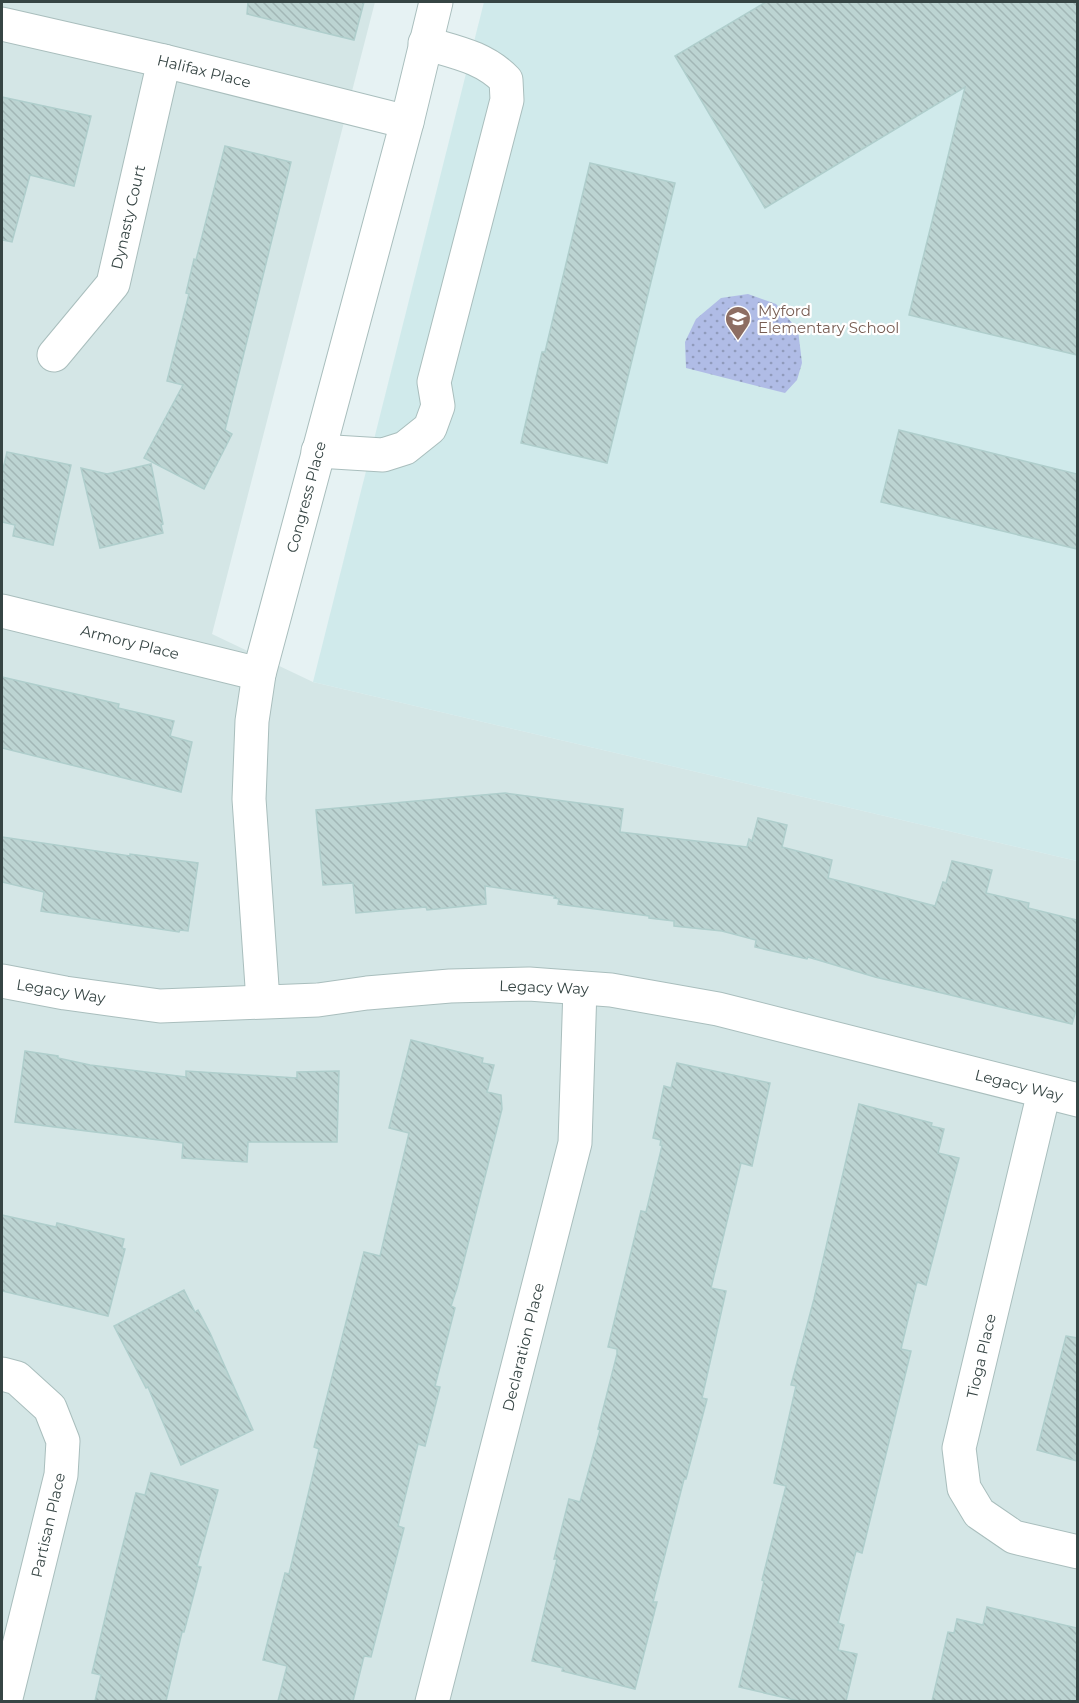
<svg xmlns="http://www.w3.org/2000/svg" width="1079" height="1703" viewBox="0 0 1079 1703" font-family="Montserrat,sans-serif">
  <defs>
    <pattern id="park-dots" width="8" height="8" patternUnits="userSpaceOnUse" patternTransform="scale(1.5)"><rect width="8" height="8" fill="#b0bce6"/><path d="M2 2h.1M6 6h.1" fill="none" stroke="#909bbc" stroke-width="1.8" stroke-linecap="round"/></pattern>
    <pattern id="building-back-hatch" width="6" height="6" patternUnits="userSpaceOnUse" patternTransform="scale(1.5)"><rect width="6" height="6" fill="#bcd4d2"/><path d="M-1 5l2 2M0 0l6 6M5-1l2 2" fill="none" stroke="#a2b7b6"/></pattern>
  </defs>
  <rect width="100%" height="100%" fill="#e6f2f3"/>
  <!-- residential -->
  <polygon fill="#d4e6e6" points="2,2 375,2 212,634 313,682 1077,861 1077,1701 2,1702"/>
  <!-- education -->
  <polygon fill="#d0eaeb" points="484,2 1077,2 1077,861 313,682"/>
  <!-- park -->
  <polygon fill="url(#park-dots)" points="748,294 776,304 798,330 802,363 797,380 785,393 686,368 685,342 696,319 721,298"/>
  <!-- building -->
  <g fill="url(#building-back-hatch)" stroke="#afcecc" stroke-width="1.5">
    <polygon points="248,2 364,2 354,40 247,14"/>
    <polygon points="766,2 1077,2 1077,355 909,315 965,87 765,208 675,56"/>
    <polygon points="2,97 91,116 74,186 30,175 12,242 2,240"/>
    <polygon points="225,146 291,162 225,430 232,434 204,489 144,458 183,385 167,381 189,294 186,293 194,259 196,260"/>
    <polygon points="590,163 675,183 607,463 521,443 542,352 545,352"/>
    <polygon points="899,430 1077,474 1077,549 881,502"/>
    <polygon points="7,452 71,465 53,545 13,536 15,525 2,522 2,473"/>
    <polygon points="151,464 163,524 161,525 163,533 100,548 81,468 107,474"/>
    <polygon points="2,677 119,704 118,708 174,721 170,736 192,742 181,792 2,748"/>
    <polygon points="505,793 623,809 620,832 747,847 749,839 752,841 758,818 787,825 782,847 832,860 828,878 935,906 943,882 946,883 952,861 992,870 986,893 1029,903 1028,908 1077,920 1077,1007 1072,1024 875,977 808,957 807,959 755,947 756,940 722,931 674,926 674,921 649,918 649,916 558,904 559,899 554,898 555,896 485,886 486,904 427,910 426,907 356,913 353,883 323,885 316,810"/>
    <polygon points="2,837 130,856 130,854 198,863 188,931 180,930 179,932 41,911 44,892 2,882"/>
    <polygon points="411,1040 483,1058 482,1063 494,1065 487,1092 501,1095 502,1109 457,1288 451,1306 455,1308 435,1386 440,1387 425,1446 418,1444 398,1526 404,1528 371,1657 364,1656 353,1701 278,1701 287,1666 263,1660 285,1573 289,1574 319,1449 314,1447 364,1252 380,1256 409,1133 389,1128"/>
    <polygon points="25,1051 58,1056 58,1058 90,1065 186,1077 186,1071 297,1078 297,1072 339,1071 337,1142 248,1142 247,1162 182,1158 183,1143 15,1122"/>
    <polygon points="677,1063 770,1083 752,1166 741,1163 711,1288 726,1291 702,1398 707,1399 686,1479 684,1479 653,1602 657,1602 635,1689 562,1671 563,1668 532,1661 557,1559 554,1559 569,1499 580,1502 600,1430 598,1429 617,1354 617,1349 608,1347 641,1211 646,1212 662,1146 660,1145 661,1140 653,1138 664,1086 671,1088"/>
    <polygon points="859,1104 932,1123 931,1126 944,1129 938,1153 959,1158 926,1285 917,1282 901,1349 911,1351 862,1553 856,1551 838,1623 844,1625 838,1650 857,1654 846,1701 799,1701 739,1687 764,1581 762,1580 786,1486 774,1483 796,1386 791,1385 814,1299"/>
    <polygon points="2,1215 56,1227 57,1223 124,1239 122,1248 125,1249 108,1316 2,1291"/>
    <polygon points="184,1290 195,1312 198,1310 210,1333 253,1430 181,1465 148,1387 146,1388 114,1326"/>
    <polygon points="1066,1336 1077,1338 1077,1461 1037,1450"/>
    <polygon points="151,1473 218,1490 197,1566 201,1567 184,1632 182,1632 166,1701 95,1701 101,1675 92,1673 116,1572 136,1493 145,1495"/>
    <polygon points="987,1607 1077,1628 1077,1701 932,1701 948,1632 954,1633 957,1619 983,1625"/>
  </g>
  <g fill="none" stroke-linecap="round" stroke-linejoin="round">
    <defs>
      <g id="minor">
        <polyline points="2,24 164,61 407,122"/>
        <polyline points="54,355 113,284 164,61"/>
        <path d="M318,451l65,4 22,-7 25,-20 8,-22 -4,-24 73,-282 -1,-20c-22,-23 -51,-28 -81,-37"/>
        <polyline points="2,611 259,674"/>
        <polyline points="2,981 65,993 160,1006 318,1000 367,993 450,986 529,984 611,990 718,1009 1078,1100"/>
        <polyline points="263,1001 249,799 252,721 259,674 407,122 436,2"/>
        <polyline points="1044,1092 959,1448 964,1488 979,1513 1014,1537 1078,1552"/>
        <polyline points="2,1374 17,1378 50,1408 63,1441 61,1475 5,1702"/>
        <polyline points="432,1702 575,1143 580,988"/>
      </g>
    </defs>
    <!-- minor casing -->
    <use href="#minor" stroke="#a9bebd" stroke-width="35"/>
    <!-- minor -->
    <use href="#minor" stroke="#fff" stroke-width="33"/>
  </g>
  <!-- icons -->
  <defs>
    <symbol id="school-pin" viewBox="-11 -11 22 30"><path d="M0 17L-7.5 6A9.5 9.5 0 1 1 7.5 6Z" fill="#8d6e63" stroke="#fff"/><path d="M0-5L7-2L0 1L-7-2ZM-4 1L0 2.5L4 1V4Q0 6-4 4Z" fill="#fff"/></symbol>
  </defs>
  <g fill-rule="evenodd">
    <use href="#school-pin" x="723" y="304" width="30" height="40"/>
  </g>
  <g text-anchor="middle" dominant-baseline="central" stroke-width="4.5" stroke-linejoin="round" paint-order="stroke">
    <!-- street labels -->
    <g font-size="15" fill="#364544" stroke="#fff">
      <text transform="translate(204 71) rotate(14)">Halifax Place</text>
      <text transform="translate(128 217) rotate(-77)">Dynasty Court</text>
      <text transform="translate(306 497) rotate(-75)">Congress Place</text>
      <text transform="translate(130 642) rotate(14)">Armory Place</text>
      <text transform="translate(544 987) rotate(2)">Legacy Way</text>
      <text transform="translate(61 991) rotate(9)">Legacy Way</text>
      <text transform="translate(1019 1085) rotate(14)">Legacy Way</text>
      <text transform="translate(523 1347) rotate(-76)">Declaration Place</text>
      <text transform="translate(981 1356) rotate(-77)">Tioga Place</text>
      <text transform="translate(48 1525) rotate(-77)">Partisan Place</text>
    </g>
    <!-- education labels -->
    <g font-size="15" fill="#785e54" stroke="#fff" text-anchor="start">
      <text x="758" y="310">Myford<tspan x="758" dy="17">Elementary School</tspan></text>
    </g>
  </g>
  <!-- border -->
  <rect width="1079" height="1703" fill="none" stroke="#364544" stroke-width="6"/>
</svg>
